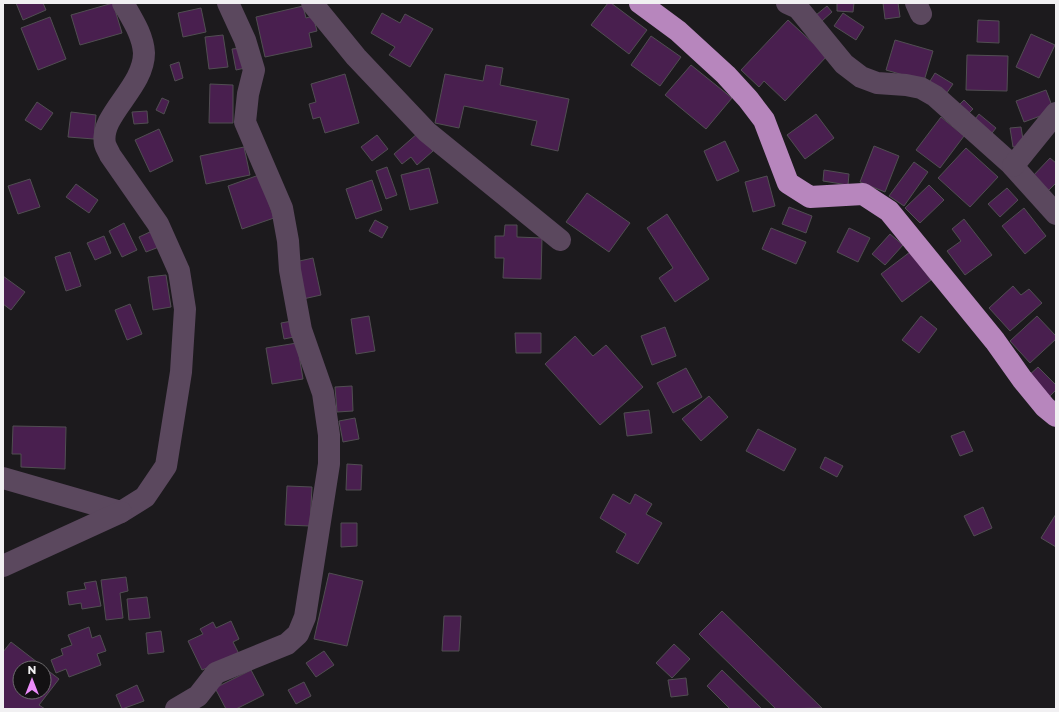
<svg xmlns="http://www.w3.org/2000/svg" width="1059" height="712" viewBox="0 0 1059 712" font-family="Montserrat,sans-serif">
  <rect width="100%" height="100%" fill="#1c1a1d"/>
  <!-- building -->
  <g fill="#491f4f" stroke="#514e52" fill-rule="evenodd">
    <polygon points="16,3 43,3 46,10 23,20"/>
    <polygon points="113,3 122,33 80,45 71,15"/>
    <polygon points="608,3 611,3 647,30 629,54 591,25"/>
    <polygon points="837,3 854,3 853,12 837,11"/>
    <polygon points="883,3 898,3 900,17 885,19"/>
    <polygon points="303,6 306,18 313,16 317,31 309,33 312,47 265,57 256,17"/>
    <polygon points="827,6 832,12 822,21 816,15"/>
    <polygon points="201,8 206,32 183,37 178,13"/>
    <polygon points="382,13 400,23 405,14 433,29 410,67 389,55 395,47 371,33"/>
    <polygon points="843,13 864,27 856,40 834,26"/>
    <polygon points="50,17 66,59 38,70 21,28"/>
    <polygon points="788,20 827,56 785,101 764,81 759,87 741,70"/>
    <polygon points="978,20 999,21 999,43 977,42"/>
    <polygon points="1031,34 1055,45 1039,78 1016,67"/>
    <polygon points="223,35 228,67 209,69 205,37"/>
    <polygon points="651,36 681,57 660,86 631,65"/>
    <polygon points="895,40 933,51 924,81 886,70"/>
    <polygon points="242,48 245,68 236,70 232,49"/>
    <polygon points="967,55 1008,56 1007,91 966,90"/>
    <polygon points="179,62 183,78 175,81 170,65"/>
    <polygon points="486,65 503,68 500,85 569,99 558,151 531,145 537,121 464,106 459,128 435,123 445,74 483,81"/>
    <polygon points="691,65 732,98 706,129 665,95"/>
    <polygon points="935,73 953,84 944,97 927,86"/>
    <polygon points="345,74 359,123 325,133 320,117 313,119 309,104 316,102 311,84"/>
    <polygon points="210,84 233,85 233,123 209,123"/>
    <polygon points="1046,90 1054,111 1024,122 1016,101"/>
    <polygon points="162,98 169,101 164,114 156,110"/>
    <polygon points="964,100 973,109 965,117 956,108"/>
    <polygon points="37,102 53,113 41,130 25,120"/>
    <polygon points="147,111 148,123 134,124 132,112"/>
    <polygon points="71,112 96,115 94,139 68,137"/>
    <polygon points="816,114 834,138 805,159 787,135"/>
    <polygon points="979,114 996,128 989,137 972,123"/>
    <polygon points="941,117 964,136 940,168 916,150"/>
    <polygon points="1021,127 1024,146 1013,147 1010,128"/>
    <polygon points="159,129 173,161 150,172 135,140"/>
    <polygon points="418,133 433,151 417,165 411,157 402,164 394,154"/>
    <polygon points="377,135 388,149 372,161 361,147"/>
    <polygon points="725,141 739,171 717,181 704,151"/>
    <polygon points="874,146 899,156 885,192 860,182"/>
    <polygon points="244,147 250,175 206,184 200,156"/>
    <polygon points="966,148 998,177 970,207 938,178"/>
    <polygon points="1050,158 1056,163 1056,183 1047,192 1031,178"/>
    <polygon points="914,162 928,172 904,206 889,196"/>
    <polygon points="387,167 397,195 386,199 376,171"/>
    <polygon points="429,168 438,203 410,210 401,175"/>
    <polygon points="824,170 849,174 848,185 823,181"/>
    <polygon points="259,175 274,218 242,229 228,186"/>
    <polygon points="767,176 775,206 753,212 745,182"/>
    <polygon points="30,179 40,207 18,214 8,186"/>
    <polygon points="372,180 382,210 356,219 346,189"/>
    <polygon points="76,184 98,200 89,213 66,197"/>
    <polygon points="929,185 944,200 920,223 905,208"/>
    <polygon points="1007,188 1018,200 1000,217 988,204"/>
    <polygon points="587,193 630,223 609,252 566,222"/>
    <polygon points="789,207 812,216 806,233 782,224"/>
    <polygon points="1024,208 1046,236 1025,254 1002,226"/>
    <polygon points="667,214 709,279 675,302 659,278 673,268 647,228"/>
    <polygon points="964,219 992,255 965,275 947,251 961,241 952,229"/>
    <polygon points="375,220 388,227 382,238 369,231"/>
    <polygon points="124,223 137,250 122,257 109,231"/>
    <polygon points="505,225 517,225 517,237 542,238 541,279 503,278 504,258 495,258 495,236 504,236"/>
    <polygon points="771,228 806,242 796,264 762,249"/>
    <polygon points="849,228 870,238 858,262 837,252"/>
    <polygon points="152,231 159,247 146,252 139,237"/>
    <polygon points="890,234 903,245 885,265 872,254"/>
    <polygon points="104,236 111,253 95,260 87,243"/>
    <polygon points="70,252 81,286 66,291 55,257"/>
    <polygon points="910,252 931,280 902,302 881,274"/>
    <polygon points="313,258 321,295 303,299 295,262"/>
    <polygon points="166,275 171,307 153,310 148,277"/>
    <polygon points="3,276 25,292 11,310 3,304"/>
    <polygon points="1013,286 1021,295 1029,289 1042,303 1010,331 989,308"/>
    <polygon points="130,304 142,334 127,340 115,310"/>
    <polygon points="369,316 375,351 356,354 351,319"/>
    <polygon points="921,316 937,329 919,353 902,340"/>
    <polygon points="1037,316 1056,336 1056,339 1030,363 1010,341"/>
    <polygon points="292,321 294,337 284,339 281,323"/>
    <polygon points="665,327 676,356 652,365 641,336"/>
    <polygon points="515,333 541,333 541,353 516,353"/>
    <polygon points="575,336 593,356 606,345 643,387 600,425 545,364"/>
    <polygon points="297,343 303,379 272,384 266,348"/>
    <polygon points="1038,367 1056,385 1056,390 1049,397 1028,376"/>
    <polygon points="686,368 702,397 673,413 657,383"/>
    <polygon points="352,386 353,411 337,412 335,387"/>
    <polygon points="709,396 728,417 701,441 682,419"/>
    <polygon points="649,410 652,433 627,436 624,413"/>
    <polygon points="355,418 359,439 343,442 339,421"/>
    <polygon points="13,426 66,427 65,469 21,467 21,454 12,454"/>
    <polygon points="758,429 796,449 784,471 746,451"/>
    <polygon points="964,431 973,451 960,456 951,436"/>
    <polygon points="825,457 843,466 837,477 820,468"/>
    <polygon points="347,464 362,465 361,490 346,490"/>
    <polygon points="287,486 312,487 310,526 285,525"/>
    <polygon points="613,494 630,504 635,494 652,504 646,514 662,523 638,564 616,552 626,534 600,518"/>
    <polygon points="983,507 992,528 974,536 964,516"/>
    <polygon points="1056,514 1056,547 1041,538"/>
    <polygon points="341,523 357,523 357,546 341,547"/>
    <polygon points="329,573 363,581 347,646 314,639"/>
    <polygon points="126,577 128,591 120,593 123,618 106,620 101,580"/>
    <polygon points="96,581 101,606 82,609 81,603 69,605 67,592 86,589 84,583"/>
    <polygon points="147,597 150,618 129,620 127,599"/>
    <polygon points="722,611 822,708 776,709 699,634"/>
    <polygon points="444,616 461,616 459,651 442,651"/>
    <polygon points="231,621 239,639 233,642 239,654 202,670 188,641 203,634 200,629 213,622 216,628"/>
    <polygon points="89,627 92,638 100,635 106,651 97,654 101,665 69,677 66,669 56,673 51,660 63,655 61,649 72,645 68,635"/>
    <polygon points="161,631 164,652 148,654 146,633"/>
    <path d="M11,642l48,37 -20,26 6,4h-42v-57zM20,668h24v24h-24z"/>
    <polygon points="674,644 690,659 672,678 656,663"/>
    <polygon points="324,651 334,665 316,677 306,663"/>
    <polygon points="251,670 264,695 236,709 226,709 215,688"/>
    <polygon points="722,670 762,709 730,709 707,686"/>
    <polygon points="686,678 688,695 671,697 668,680"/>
    <polygon points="304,682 311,696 296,704 288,690"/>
    <polygon points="137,685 144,701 122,709 116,695"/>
  </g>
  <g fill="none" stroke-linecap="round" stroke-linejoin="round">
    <!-- minor -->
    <g stroke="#5b485e" stroke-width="22">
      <polyline points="312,3 356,57 427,132 560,240"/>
      <polyline points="787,3 798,8 844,64 861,77 877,83 906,85 921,88 935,96 1010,163 1056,214"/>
      <polyline points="916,3 921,14"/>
      <polyline points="1013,166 1056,113"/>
      <path d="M3,478l118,34 24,-15 21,-31 15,-94 4,-63 -6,-38 -21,-47 -48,-69c-1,-3 -4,-7 -5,-11 -6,-29 39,-56 39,-91 -1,-18 -12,-34 -21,-50"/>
      <polyline points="3,566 121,512"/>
      <polyline points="176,709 198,696 216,673 287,644 298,634 305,617 329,464 329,435 323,393 301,330 290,270 288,241 282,208 245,122 248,94 254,70 245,40 228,3"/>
    </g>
    <!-- highway -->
    <polyline stroke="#b786bd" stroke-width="22" points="640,3 678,31 726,75 748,99 764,120 788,183 810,197 863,194 889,211 995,341 1022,379 1045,407 1056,416"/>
  </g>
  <!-- border -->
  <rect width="1059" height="712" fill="none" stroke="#f1f0f2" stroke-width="8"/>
  <!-- north arrow -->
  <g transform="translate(32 680)"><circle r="19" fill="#131113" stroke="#6c6a6c"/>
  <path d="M0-3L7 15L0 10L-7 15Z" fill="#ec8cfa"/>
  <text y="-6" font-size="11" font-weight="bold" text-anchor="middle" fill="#f1f0f2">N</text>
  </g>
</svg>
